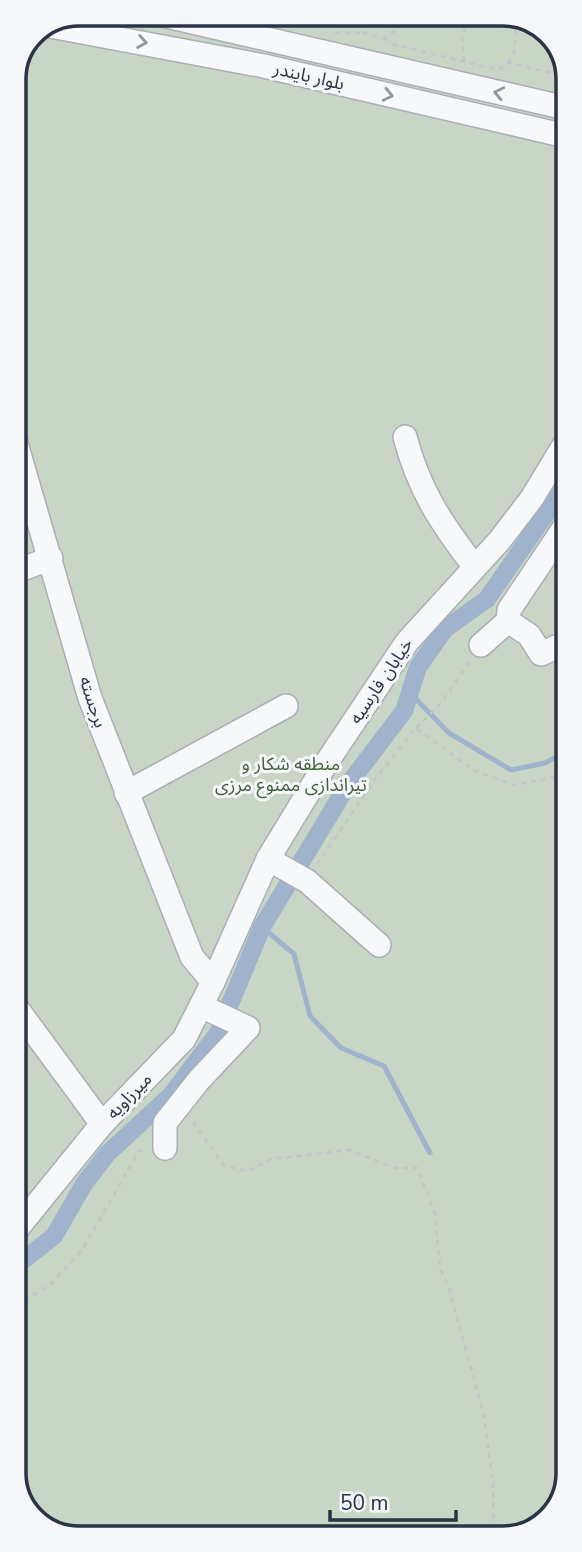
<svg xmlns="http://www.w3.org/2000/svg" width="582" height="1552" viewBox="0 0 582 1552" font-family="'Nunito Sans','Noto Sans Arabic',sans-serif">
  <rect width="100%" height="100%" fill="#e4e7ec"/>
  <!-- green -->
  <polygon fill="#c9d6c5" points="79,14 511,15 545,30 566,62 568,1473 554,1513 520,1536 75,1538 37,1522 16,1490 14,75 33,33"/>
  <g fill="none" stroke-linecap="round" stroke-linejoin="round">
    <!-- stream -->
    <g stroke="#9fb4cc" stroke-width="5">
      <polyline points="410,693 449,733 511,770 545,763 567,751"/>
      <polyline points="262,927 294,954 310,1016 341,1048 384,1066 430,1153"/>
    </g>
    <!-- canal -->
    <polyline stroke="#9fb4cc" stroke-width="18" points="16,1266 54,1236 84,1184 107,1154 171,1095 218,1033 262,927 347,786 404,711 418,667 445,629 487,599 566,485"/>
    <defs>
      <g id="minor">
        <polyline points="158,14 566,108"/>
        <polyline points="50,26 264,66 566,136"/>
        <path d="M405,437c14,53 36,86 69,129"/>
        <polyline points="15,440 90,698 192,957 213,982 184,1039 102,1124 16,1230"/>
        <polyline points="566,525 509,610 508,621 529,635 541,654 567,642"/>
        <polyline points="15,572 51,558"/>
        <polyline points="481,645 508,621"/>
        <polyline points="126,793 286,706"/>
        <polyline points="268,859 307,881 379,945"/>
        <polyline points="213,982 268,859 325,765 407,642 500,540 532,498 566,442"/>
        <polyline points="16,1007 102,1124"/>
        <polyline points="165,1148 165,1123 199,1080 248,1028 201,1006"/>
      </g>
    </defs>
    <!-- minor casing -->
    <use href="#minor" stroke="#a9aeb7" stroke-width="26"/>
    <!-- path -->
    <g stroke="#c2c5cb" stroke-width="2.5" stroke-dasharray="5 5" stroke-linecap="butt">
      <polyline points="354,14 364,33 384,38 402,26 405,14"/>
      <polyline points="495,14 529,22"/>
      <polyline points="335,33 364,33"/>
      <polyline points="384,38 392,44 498,70 508,63 566,76"/>
      <polyline points="464,61 462,36 471,14"/>
      <polyline points="508,63 515,50 516,19"/>
      <polyline points="416,728 441,703 471,660"/>
      <polyline points="317,864 376,778 416,728 473,770 514,785 567,775"/>
      <polyline points="193,1122 224,1166 248,1171 271,1159 349,1150 395,1168 417,1168 435,1213 440,1268 449,1288 484,1415 493,1486 494,1536"/>
      <polyline points="16,1305 50,1285 82,1250 139,1151 147,1150"/>
    </g>
    <!-- minor -->
    <use href="#minor" stroke="#f7f8fa" stroke-width="23"/>
  </g>
  <!-- one-way arrows -->
  <defs><path id="oneway-chevron" d="M-2-3.5L2.5 0L-2 3.5" fill="none" stroke-width="1.6" stroke-linecap="round" stroke-linejoin="round" transform="scale(1.75)"/></defs>
  <g stroke="#9196a0">
    <use href="#oneway-chevron" transform="translate(142 42) rotate(10)"/>
    <use href="#oneway-chevron" transform="translate(499 93) rotate(-167)"/>
    <use href="#oneway-chevron" transform="translate(388 95) rotate(13)"/>
  </g>
  <g text-anchor="middle" dominant-baseline="central" stroke-width="6" stroke-linejoin="round" paint-order="stroke">
    <!-- street labels -->
    <g font-size="18" fill="#2b3445" stroke="#f4f6f9">
      <text transform="translate(309 76) rotate(13)">بلوار بایندر</text>
      <text transform="translate(381 681) rotate(-56)">خیابان فارسیه</text>
      <text transform="translate(93 702) rotate(72)">برجسته</text>
      <text transform="translate(129 1096) rotate(-46)">میرزاویه</text>
    </g>
    <!-- park labels -->
    <g font-size="18" fill="#3f6138" stroke="#f4f6f9">
      <text x="291" y="764">منطقه شکار و<tspan x="291" dy="21">تیراندازی ممنوع مرزی</tspan></text>
    </g>
  </g>
  <!-- crop -->
  <path d="M0 0H582V1552H0ZM79 26H503A53 53 0 0 1 556 79V1473A53 53 0 0 1 503 1526H79A53 53 0 0 1 26 1473V79A53 53 0 0 1 79 26Z" fill="#f4f6f9" fill-rule="evenodd"/>
  <path fill="none" stroke="#2b3445" stroke-width="3.5" d="M79 26H503A53 53 0 0 1 556 79V1473A53 53 0 0 1 503 1526H79A53 53 0 0 1 26 1473V79A53 53 0 0 1 79 26Z"/>
  <!-- scale -->
  <path d="M330 1510v10h126v-10" fill="none" stroke="#2b3445" stroke-width="3.5"/>
  <text x="340" y="1510" font-size="21" fill="#2b3445" stroke="#f4f6f9" stroke-width="5" paint-order="stroke">50 m</text>
</svg>
